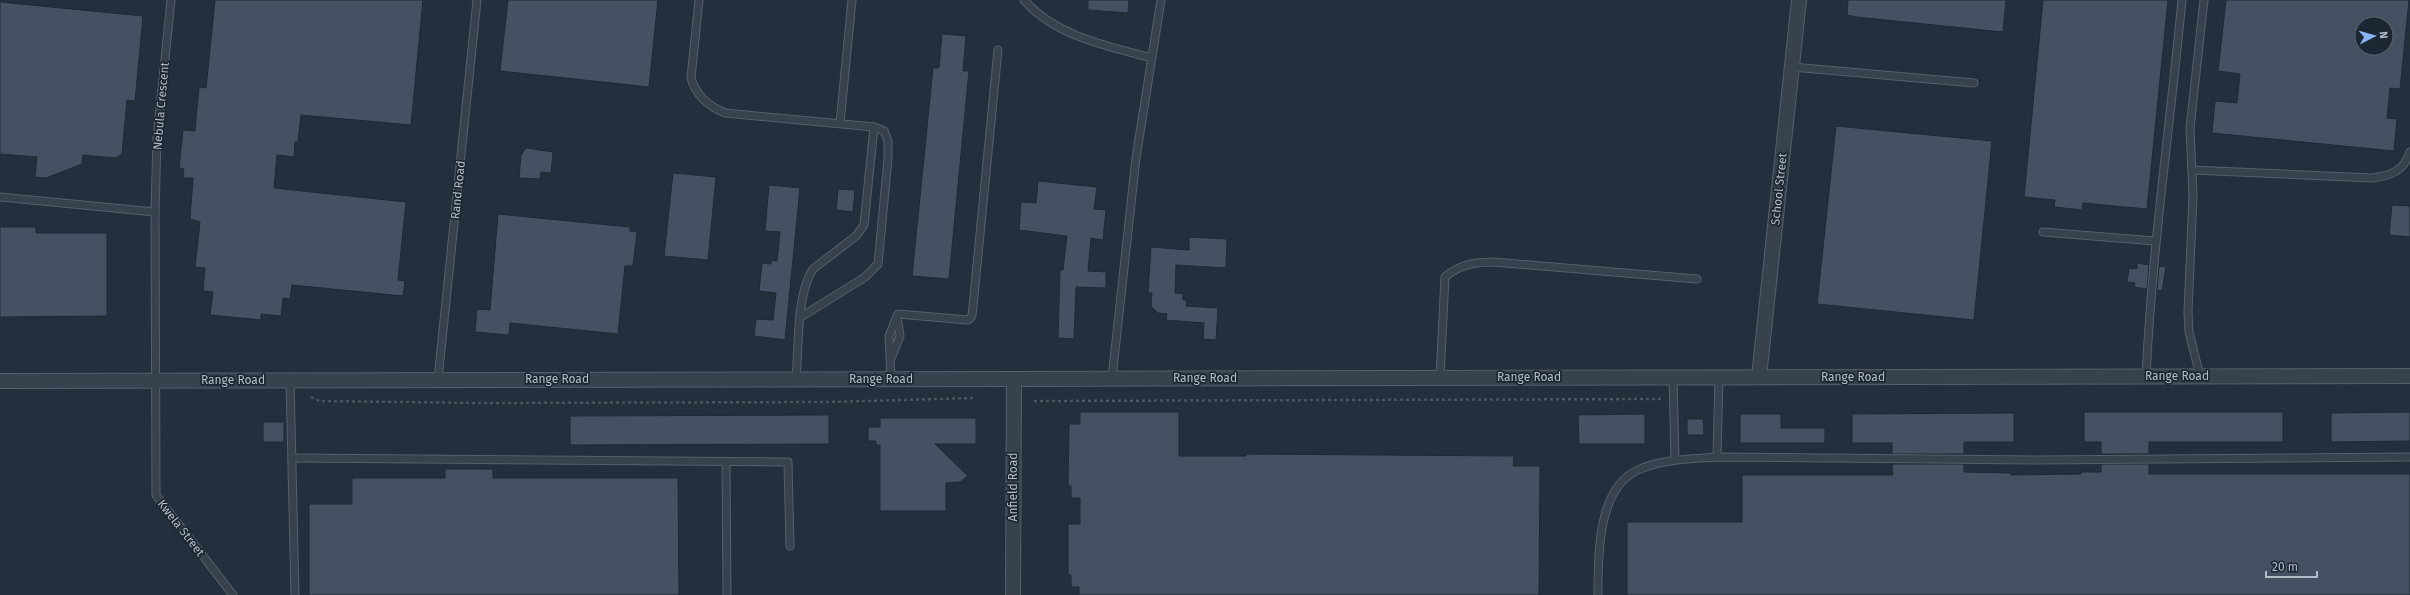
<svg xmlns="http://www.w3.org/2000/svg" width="2410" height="595" viewBox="0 0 2410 595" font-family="'Fira Sans',sans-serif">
  <rect width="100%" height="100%" fill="#242f3e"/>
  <!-- building -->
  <g fill="#455162" stroke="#1f2835" fill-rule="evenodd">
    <polygon points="215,0 423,0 411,125 301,115 298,142 295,142 294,157 277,155 274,188 406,202 398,280 405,281 403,296 292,285 290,299 283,298 281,316 261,314 261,320 210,315 213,292 203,291 205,268 195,267 200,222 190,219 193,178 183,178 184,169 179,168 183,130 195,131 199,87 206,88"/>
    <polygon points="508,0 658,0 649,87 500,71"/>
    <polygon points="1088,0 1129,0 1128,13 1088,10"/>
    <polygon points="1848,0 2006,0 2003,32 1856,17 1847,15"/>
    <polygon points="2043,0 2168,0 2147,209 2083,203 2082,210 2054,207 2055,200 2024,197"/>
    <path d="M2226,0h183l-9,89 -10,-1 -3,30 10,1 -3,32 -182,-18 3,-32 22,2 3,-29 -22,-3zM2362,24h24v24h-24z"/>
    <polygon points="0,2 143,16 135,101 127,100 122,154 116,158 83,155 82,164 46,178 35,177 37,157 0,154"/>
    <polygon points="942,34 966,36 963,71 969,71 949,279 912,276 933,68 939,68"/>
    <polygon points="1836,126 1992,141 1974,320 1817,304"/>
    <polygon points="526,148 553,152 551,173 541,172 540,179 519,178 521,155"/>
    <polygon points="673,173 716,177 708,260 664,256"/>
    <polygon points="1038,181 1097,187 1094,209 1106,210 1103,240 1091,238 1088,271 1106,272 1106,288 1076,287 1074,339 1058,338 1060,270 1063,270 1067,236 1019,230 1021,202 1036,203"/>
    <polygon points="769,185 800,188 785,340 754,336 756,319 773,320 776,293 759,291 762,263 771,264 771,260 777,261 780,232 765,231"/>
    <polygon points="838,189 855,190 853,212 836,210"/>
    <polygon points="2392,205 2410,206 2410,237 2389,235"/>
    <polygon points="498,214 630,227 630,231 637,232 633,266 625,266 618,334 510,323 509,335 475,332 477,309 490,310"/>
    <polygon points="0,227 36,227 36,233 107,233 107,316 0,317"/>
    <polygon points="1189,237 1227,239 1226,268 1176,265 1175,293 1183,294 1183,300 1187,300 1186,306 1218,308 1216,340 1203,339 1204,323 1166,320 1167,314 1158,313 1151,306 1152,293 1148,293 1151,247 1189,250"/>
    <polygon points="2137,263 2149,265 2147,289 2134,287 2135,283 2127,282 2129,268 2137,269"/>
    <polygon points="2159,266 2166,267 2162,291 2157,290"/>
    <polygon points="1080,412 1179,412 1179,456 1246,456 1246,454 1514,456 1513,466 1540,466 1539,595 1079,595 1079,587 1071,587 1071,575 1068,575 1068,524 1080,524 1080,498 1071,498 1071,486 1068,486 1069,424 1080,424"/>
    <polygon points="2084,412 2283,412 2283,442 2149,442 2149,454 2101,454 2101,442 2084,442"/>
    <polygon points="2410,412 2410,441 2331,442 2331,413"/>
    <polygon points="2014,413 2014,442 1964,442 1964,454 1892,454 1892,443 1852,443 1852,414"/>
    <polygon points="1645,414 1645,444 1579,444 1578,415"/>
    <polygon points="1740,414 1781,414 1781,428 1825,428 1825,443 1740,443"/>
    <polygon points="829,415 829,444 570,445 570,416"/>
    <polygon points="880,418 976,418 976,444 935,444 968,476 960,482 946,483 946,511 880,511 880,445 876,445 876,441 868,441 868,427 880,427"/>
    <polygon points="1687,419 1703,419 1704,435 1687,435"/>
    <rect x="263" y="422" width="21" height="20"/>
    <polygon points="1892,464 1964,464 1964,472 2011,473 2011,475 2081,474 2081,472 2101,472 2101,464 2149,464 2149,474 2410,474 2410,595 1627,595 1627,522 1742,522 1742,475 1893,475"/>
    <polygon points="445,469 493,469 493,478 678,478 679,595 309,595 309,504 352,504 352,478 445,478"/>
  </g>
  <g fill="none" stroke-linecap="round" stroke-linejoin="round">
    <defs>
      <g id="lane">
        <polyline points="171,0 157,138 155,212 156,495 233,595"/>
        <path d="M699,0l-8,78c5,18 17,28 34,35l149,14 10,4 4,10v18l-10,105 -13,13 -64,40"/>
        <path d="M1024,0c31,36 83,46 128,58"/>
        <polyline points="1792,67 1974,83"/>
        <polyline points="840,123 852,0"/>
        <path d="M2192,170l180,8c18,-2 32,-7 38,-26"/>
        <polyline points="0,197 155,212"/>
        <polyline points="2043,232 2155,241"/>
        <polyline points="892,356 900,336 897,317"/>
        <path d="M2146,376c6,-126 24,-250 36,-376"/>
        <polyline points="2200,376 2189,332 2188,311 2193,196 2190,128 2204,0"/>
        <path d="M1440,377l5,-100c15,-13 31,-15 49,-15l203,17"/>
        <polyline points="1673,377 1675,460"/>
        <polyline points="1112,378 1136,158 1161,0"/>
        <polyline points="438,379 477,0"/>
        <path d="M796,379c3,-31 0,-84 17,-110l43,-33 8,-11 10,-98"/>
        <polyline points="891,379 889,336 898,314 968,320 972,316 998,50"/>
        <polyline points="290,380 295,595"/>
        <polyline points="1717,457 1719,377"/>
        <polyline points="293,458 788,462 790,546"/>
        <polyline points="726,462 727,595"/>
        <path d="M1598,595c0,-38 -1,-107 40,-125 24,-11 53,-11 79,-13l320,3 373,-3"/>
      </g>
      <g id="street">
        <polyline points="1759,377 1799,0"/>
        <polyline points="0,381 2410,376"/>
        <polyline points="1013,595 1014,379"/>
      </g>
    </defs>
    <!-- lane casing -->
    <use href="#lane" stroke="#565f6c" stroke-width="9"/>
    <!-- street casing -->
    <use href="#street" stroke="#565f6c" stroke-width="16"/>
    <!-- path -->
    <g stroke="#44595c" stroke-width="2.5" stroke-dasharray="3 3" stroke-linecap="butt">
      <polyline points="311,397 319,401 481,403 827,402 974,398"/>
      <polyline points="1034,401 1661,399"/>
    </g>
    <!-- lane -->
    <use href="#lane" stroke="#38414e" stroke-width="7"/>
    <!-- street -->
    <use href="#street" stroke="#38414e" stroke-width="14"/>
  </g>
  <g text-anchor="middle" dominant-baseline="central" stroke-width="3.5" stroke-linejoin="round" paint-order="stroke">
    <!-- street labels -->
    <g font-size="12" fill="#b4bcc9" stroke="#1d2633">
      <text transform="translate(161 106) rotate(-85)">Nebula Crescent</text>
      <text transform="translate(1779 189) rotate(-84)">School Street</text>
      <text transform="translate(458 190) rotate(-84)">Rand Road</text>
      <text x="2177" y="376">Range Road</text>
      <text x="1529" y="377">Range Road</text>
      <text x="1853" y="377">Range Road</text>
      <text x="1205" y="378">Range Road</text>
      <text x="557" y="379">Range Road</text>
      <text x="881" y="379">Range Road</text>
      <text x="233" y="380">Range Road</text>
      <text transform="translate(1013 487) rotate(-90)">Anfield Road</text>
      <text transform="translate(181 528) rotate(52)">Kwela Street</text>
    </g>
  </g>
  <!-- north arrow -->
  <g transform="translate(2374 36) rotate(84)"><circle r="19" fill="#1d2633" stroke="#59626f"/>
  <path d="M0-3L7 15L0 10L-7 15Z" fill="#8ab4f8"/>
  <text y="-6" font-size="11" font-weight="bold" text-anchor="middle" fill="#b4bcc9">N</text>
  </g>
  <!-- scale -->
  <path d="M2266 571v6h51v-6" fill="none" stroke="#b4bcc9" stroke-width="2"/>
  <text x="2272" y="571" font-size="12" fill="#b4bcc9" stroke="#1d2633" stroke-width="3" paint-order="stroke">20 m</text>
</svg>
